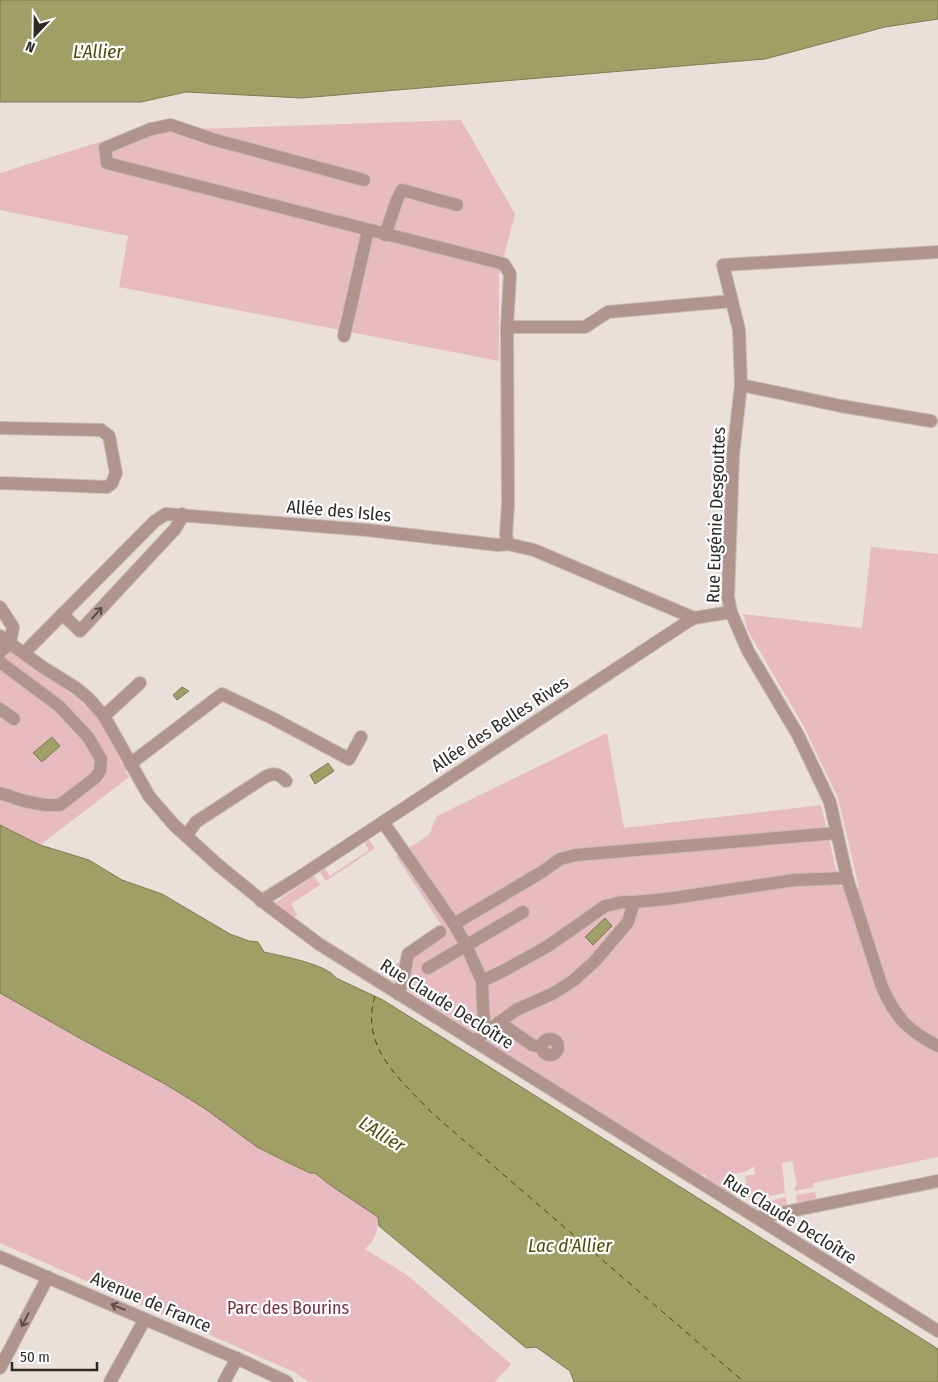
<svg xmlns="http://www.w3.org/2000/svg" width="938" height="1382" viewBox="0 0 938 1382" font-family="'Fira Sans Condensed',sans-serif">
  <rect width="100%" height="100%" fill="#eae0d9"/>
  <!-- green -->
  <g fill="#e7bbc0">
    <polygon points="461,120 515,214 499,275 499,361 119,287 128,236 0,210 0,173 135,131"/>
    <polygon points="871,547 938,554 938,1157 813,1183 814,1187 795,1191 795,1186 797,1185 792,1161 782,1163 785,1193 749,1200 745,1176 755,1174 754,1167 751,1167 751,1169 748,1170 748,1171 734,1174 737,1194 734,1199 707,1182 706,1174 701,1175 694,1172 581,1102 381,973 447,934 396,856 429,835 437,816 607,733 624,828 821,805 840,886 859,888 838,798 804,727 748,631 743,614 862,628"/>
    <polygon points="0,642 77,698 100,721 129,777 40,845 0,825"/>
    <polygon points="369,839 375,848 326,881 320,872 325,869 330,876 369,850 364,842"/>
    <polygon points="314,876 320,885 291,904 297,915 293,918 272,905"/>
    <path d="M0,993l83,47 82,44 39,24 53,39 34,17 19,9h5l15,12 48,32c1,12 -4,25 -13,32l42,26 104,89 -16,18h-186l-15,-10 -294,-129z"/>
    <polygon points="815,1192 817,1200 797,1204 796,1195"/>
    <polygon points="786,1197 787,1206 760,1211 750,1205"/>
  </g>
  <!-- water -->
  <g fill="#9f9f66" stroke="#7d7c53">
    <polygon points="0,0 938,0 938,19 885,27 765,59 302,98 186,92 141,102 0,102"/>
    <polygon points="182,687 189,691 177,700 173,695"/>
    <polygon points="52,737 60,746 42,762 33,753"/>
    <polygon points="328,763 334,771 315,784 310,775"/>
    <path d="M0,825l40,20 49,15 33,20 40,14 68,40 19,7 9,1 6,10c17,4 63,12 72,26l47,22 555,349v33h-364l-4,-11 -34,-24 -10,1 -147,-122 -1,-9 -48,-32 -15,-12h-5l-19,-9 -34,-17 -53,-39 -39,-24 -82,-44 -83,-47z"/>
    <polygon points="605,918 612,926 593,945 585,937"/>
  </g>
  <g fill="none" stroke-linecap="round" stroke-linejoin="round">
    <!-- ferry -->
    <path stroke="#4e4c02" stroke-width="1" stroke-dasharray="6 5" stroke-linecap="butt" d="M375,996c-16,51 26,84 57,117l312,269"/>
    <defs>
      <g id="minor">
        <polyline points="364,180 212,139 171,125 151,129 105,148 107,163 504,264 510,274 507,327 508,504 506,535 508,544"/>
        <polyline points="385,235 397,200 402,190 457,205"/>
        <path d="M938,252l-215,13 16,65 2,55 -8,70 -5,142 3,15 17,39 50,84 32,67 17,76 35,109c14,31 26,44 56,59"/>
        <polyline points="507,327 585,327 608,312 732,301"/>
        <polyline points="344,336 368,230"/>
        <polyline points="741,385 841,406 931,421"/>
        <polyline points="0,428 101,430 109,436 116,473 112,483 107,487 0,483"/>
        <polyline points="0,607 13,627 10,643 0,652"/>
        <polyline points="62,614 80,631 175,529 181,519 182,514"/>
        <polyline points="0,636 41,666 76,688 88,698 104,716 149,796 174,825 218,865 271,908 319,944 383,984 938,1331"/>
        <polyline points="24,653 155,521 166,514 367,530 498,545 508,544 534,550 694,618"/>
        <polyline points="0,662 59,706 88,737 101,759 100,771 95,778 60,805 45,805 24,801 0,793"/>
        <polyline points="0,709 14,719"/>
        <polyline points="104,716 140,683"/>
        <polyline points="130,764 222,694 274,719 349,759 361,737"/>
        <polyline points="383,822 454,924 466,945 482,981 483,1007 485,1032"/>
        <path d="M186,836l10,-14 69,-45c9,-5 14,-3 21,4"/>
        <polyline points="261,901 295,880 687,622 694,618 731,612"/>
        <polyline points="454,924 542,872 560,859 576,855 837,833"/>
        <polyline points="428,968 523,912"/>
        <polyline points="482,981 505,970 548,946 605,906 622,902 634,902"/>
        <polyline points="398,994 403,981 408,954 440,932"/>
        <polyline points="499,1022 532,1045 542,1047"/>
        <circle cx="550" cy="1047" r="8"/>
        <polyline points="474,1041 516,1010 554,993 574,980 595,961 628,922 634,902 667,899 794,880 847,878"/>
        <polyline points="757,1218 938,1181"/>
        <polyline points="0,1257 245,1362 287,1382"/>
        <polyline points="0,1368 48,1277"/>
        <polyline points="110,1382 145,1319"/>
        <polyline points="224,1382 237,1358"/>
      </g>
    </defs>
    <!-- minor casing -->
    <use href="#minor" stroke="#c4bbb5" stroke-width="14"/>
    <!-- minor -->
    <use href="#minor" stroke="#b0948d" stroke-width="12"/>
  </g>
  <!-- one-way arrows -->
  <defs><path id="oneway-shaft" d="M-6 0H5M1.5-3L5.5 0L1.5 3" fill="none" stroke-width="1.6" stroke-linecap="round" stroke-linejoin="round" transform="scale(1.25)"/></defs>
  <g stroke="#5b4e4a">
    <use href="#oneway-shaft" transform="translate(97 613) rotate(-47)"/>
    <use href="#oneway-shaft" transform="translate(118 1307) rotate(-157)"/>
    <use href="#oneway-shaft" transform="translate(25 1320) rotate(118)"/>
  </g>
  <g text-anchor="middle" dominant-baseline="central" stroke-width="4.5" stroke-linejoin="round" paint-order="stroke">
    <!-- street labels -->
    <g font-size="18" fill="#2d2926" stroke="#fff">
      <text transform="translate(339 511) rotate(5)">Allée des Isles</text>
      <text transform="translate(716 515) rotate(-88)">Rue Eugénie Desgouttes</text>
      <text transform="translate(500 724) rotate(-33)">Allée des Belles Rives</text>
      <text transform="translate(447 1004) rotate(32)">Rue Claude Decloître</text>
      <text transform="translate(790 1219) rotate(32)">Rue Claude Decloître</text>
      <text transform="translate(151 1302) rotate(23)">Avenue de France</text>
    </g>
    <!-- park labels -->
    <g font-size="18" fill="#7b2e3e" stroke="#fff">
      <text x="288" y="1308">Parc des Bourins</text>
    </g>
    <!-- water labels -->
    <g font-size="19" font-style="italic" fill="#4e4c02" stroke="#fff">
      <text x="98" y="51">L'Allier</text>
      <text transform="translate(382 1134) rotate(32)">L'Allier</text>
      <text x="570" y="1245">Lac d'Allier</text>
    </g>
  </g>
  <!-- north arrow -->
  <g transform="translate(35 35) rotate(202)" stroke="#ffffff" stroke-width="4" paint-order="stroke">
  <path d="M0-4L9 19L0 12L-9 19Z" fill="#2d2926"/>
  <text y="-8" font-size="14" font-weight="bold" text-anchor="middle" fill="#2d2926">N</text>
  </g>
  <!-- scale -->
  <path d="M12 1362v8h85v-8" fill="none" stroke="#2d2926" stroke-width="2.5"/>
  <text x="20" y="1362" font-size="15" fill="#2d2926" stroke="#ffffff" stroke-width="4" paint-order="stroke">50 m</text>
</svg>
